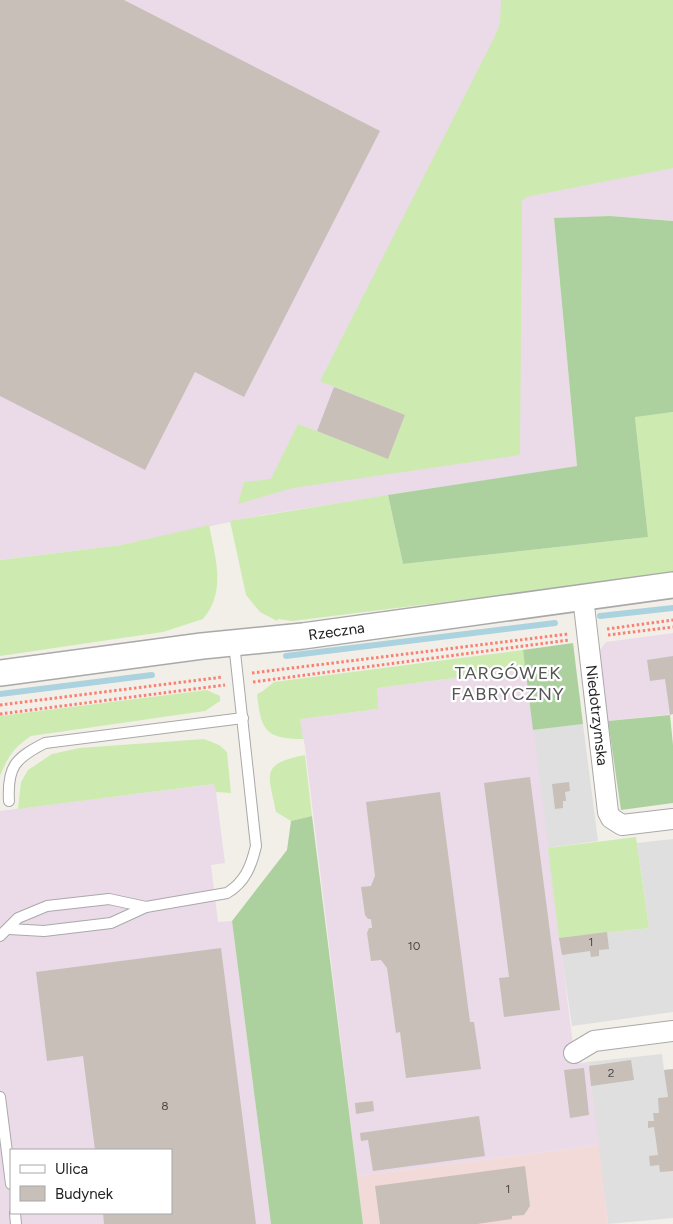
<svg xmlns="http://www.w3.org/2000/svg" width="673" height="1224" viewBox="0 0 673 1224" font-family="Figtree,sans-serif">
  <rect width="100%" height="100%" fill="#f2efe9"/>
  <!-- residential -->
  <g fill="#e0dfdf">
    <polygon points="583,724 598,841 548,848 533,730"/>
    <polygon points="673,839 673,1012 572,1026 559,938 649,928 637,843"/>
    <polygon points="662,1054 664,1070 673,1069 673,1218 608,1224 588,1062"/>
  </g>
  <!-- commercial -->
  <polygon fill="#f2dad9" points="599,1145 608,1224 363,1224 357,1176"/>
  <!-- industrial -->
  <g fill="#ebdbe8" fill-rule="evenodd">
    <polygon points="0,0 673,0 673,221 610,216 554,219 577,466 263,515 121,545 0,560"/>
    <polygon points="673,633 673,714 608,721 600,650 606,642"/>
    <polygon points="526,669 574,1053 576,1064 588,1062 599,1145 357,1176 305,747 299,719 378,709 376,688"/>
    <path d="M215,784l10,79 -14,2 7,57 14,-1 39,303h-271v-413zM11,1150h160v63h-160z"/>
  </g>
  <!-- grass -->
  <g fill="#cdebb0">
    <polygon points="501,0 673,0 673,168 526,197 522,201 520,455 293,488 238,504 244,482 271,479 298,424 388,458 405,415 320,381 494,38 500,23"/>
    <polygon points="673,412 673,574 292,621 278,619 277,621 260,612 246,595 230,521 388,495 403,564 648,537 635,416"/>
    <path d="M209,525c6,32 18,66 -6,94l-40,13 -163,24v-96l121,-15z"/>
    <path d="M523,650l3,19 -149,19 1,21 -78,10 3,20c-39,0 -42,-10 -46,-45l6,-3 11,-9z"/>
    <path d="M207,690l13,6v5l-15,10 -174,25c-17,11 -24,22 -31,40v-60z"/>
    <polygon points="204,739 219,745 227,752 231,793 216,792 214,784 18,809 21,782 28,770 52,754 79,748"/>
    <path d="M305,755l7,61 -21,5 -15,-9c-8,-39 -16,-48 29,-57z"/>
    <polygon points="636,837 649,928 559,938 548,848"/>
  </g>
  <!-- forest -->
  <g fill="#add19e">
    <polygon points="610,216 673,221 673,412 635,417 648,537 403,564 388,495 577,466 554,218"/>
    <polygon points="573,643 583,724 533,730 523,650"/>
    <polygon points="670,715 673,745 673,803 621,810 608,721"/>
    <polygon points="312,816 363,1224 271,1224 232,921 287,850 291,821"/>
  </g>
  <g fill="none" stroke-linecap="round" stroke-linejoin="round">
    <!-- stream -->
    <g stroke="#aad3df" stroke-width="6">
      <polyline points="600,616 673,608"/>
      <polyline points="286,656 555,623"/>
      <polyline points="0,694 152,675"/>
    </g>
  </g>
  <!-- building -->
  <g fill="#c7bfb8">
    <polygon points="0,0 124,0 380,131 244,397 195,372 145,470 0,396"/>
    <polygon points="334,387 405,415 388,459 317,431"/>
    <polygon points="673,656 673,714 670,715 665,679 650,681 647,660"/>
    <polygon points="530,777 560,1010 504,1017 499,978 509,977 484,783"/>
    <polygon points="569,782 570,791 565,792 566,801 563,801 563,808 555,809 552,784"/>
    <polygon points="440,792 470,1022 474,1022 481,1069 406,1078 400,1032 396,1033 387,968 381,960 371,961 367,933 369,928 372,928 371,919 368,919 365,915 361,887 371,886 375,876 366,802"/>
    <polygon points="607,932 609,949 599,950 599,956 591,957 590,951 562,955 559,938"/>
    <polygon points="221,948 256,1224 104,1224 103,1213 171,1213 171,1150 95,1150 83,1056 47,1061 36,972"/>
    <polygon points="631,1060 634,1080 591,1086 589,1066"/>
    <polygon points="584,1068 589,1115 570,1118 564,1070"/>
    <polygon points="673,1069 673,1171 660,1172 659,1165 650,1166 649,1156 658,1155 654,1127 648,1128 648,1121 654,1121 653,1113 659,1113 658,1098 668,1097 664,1070"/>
    <polygon points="373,1101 374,1111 356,1114 355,1103"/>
    <polygon points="479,1116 485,1156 373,1171 368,1140 361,1141 360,1133"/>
    <polygon points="525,1166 530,1206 524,1215 512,1216 512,1219 477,1224 380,1224 375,1186"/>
  </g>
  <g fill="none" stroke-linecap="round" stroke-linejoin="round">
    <defs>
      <g id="service">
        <path d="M9,801c-2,-34 6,-43 36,-58l198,-25"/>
        <path d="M9,929l35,2 67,-8 35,-16 81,-14c18,-11 24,-26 29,-47l-22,-203"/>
        <polyline points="0,936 18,918 47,906 109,899 146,907"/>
        <polyline points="0,1097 11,1184"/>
        <polyline points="15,1213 16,1224"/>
      </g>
      <g id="minor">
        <path id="s1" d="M583,597l25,215 3,6 11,7 51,-6"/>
        <polyline points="574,1053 594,1041 673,1031"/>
      </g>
      <g id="tertiary">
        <path id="s2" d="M0,673l202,-27 101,-10 370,-51"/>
      </g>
    </defs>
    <!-- service casing -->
    <use href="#service" stroke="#a9a9a9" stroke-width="12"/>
    <!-- minor casing -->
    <use href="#minor" stroke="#a9a9a9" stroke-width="22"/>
    <!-- tertiary casing -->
    <use href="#tertiary" stroke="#a9a9a9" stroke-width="28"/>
    <!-- path -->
    <g stroke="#fa8072" stroke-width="3" stroke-dasharray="2.5 2.5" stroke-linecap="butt">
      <polyline points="607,629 673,620"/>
      <polyline points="608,635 673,627"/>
      <polyline points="252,673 568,634"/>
      <polyline points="253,682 569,640"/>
      <polyline points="0,705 223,677"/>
      <polyline points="0,714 225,685"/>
    </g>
    <!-- service -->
    <use href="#service" stroke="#fff" stroke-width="10"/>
    <!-- minor -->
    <use href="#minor" stroke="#fff" stroke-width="20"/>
    <!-- tertiary -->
    <use href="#tertiary" stroke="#fff" stroke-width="25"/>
  </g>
  <g text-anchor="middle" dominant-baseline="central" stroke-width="4.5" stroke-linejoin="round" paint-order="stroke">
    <!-- number labels -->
    <g font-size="12" fill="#4b4948">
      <text x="591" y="942">1</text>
      <text x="414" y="946">10</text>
      <text x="611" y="1073">2</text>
      <text x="165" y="1106">8</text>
      <text x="508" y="1189">1</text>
    </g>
    <!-- street labels -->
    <g font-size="15" fill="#222" stroke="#fff">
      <text stroke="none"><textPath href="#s2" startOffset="339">Rzeczna</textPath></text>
      <text stroke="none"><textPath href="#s1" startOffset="119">Niedotrzymska</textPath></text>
    </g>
    <!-- quarter labels -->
    <g font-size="18" letter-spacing="1" fill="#555" stroke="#fff">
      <text x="508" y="673">TARGÓWEK<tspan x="508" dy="21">FABRYCZNY</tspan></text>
    </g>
  </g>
  <!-- legend -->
  <rect x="10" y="1149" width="162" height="65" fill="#ffffff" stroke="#a7a7a7"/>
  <rect x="20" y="1165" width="25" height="8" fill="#ffffff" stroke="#a7a7a7"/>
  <text x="55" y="1174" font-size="15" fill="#222222">Ulica</text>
  <rect x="20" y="1186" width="25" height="15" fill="#c7bfb8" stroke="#a7a7a7"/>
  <text x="55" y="1199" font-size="15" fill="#222222">Budynek</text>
</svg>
